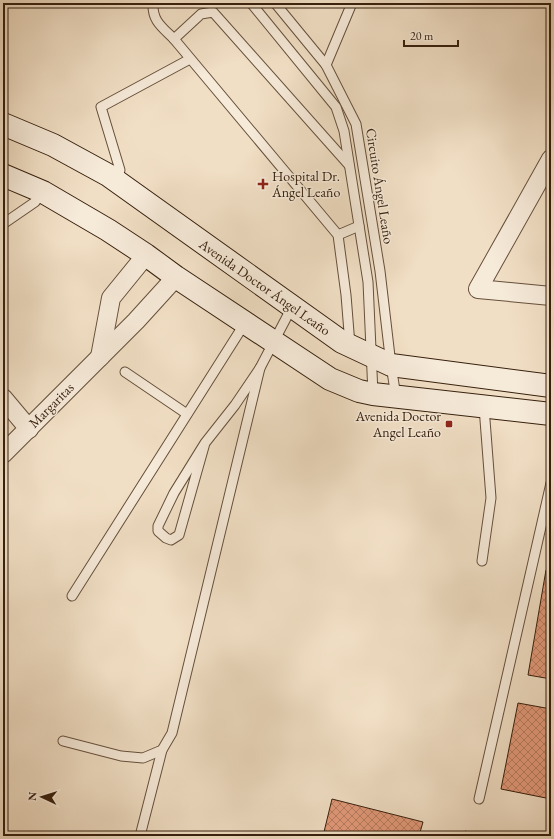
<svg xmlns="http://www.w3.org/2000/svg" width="554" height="839" viewBox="0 0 554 839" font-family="'EB Garamond',serif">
  <defs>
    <pattern id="building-cross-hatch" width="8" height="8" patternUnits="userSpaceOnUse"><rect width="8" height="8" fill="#e29a7a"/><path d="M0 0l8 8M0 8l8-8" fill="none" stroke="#b87d62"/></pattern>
  </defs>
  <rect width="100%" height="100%" fill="#f1dfc5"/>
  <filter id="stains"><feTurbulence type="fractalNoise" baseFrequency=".005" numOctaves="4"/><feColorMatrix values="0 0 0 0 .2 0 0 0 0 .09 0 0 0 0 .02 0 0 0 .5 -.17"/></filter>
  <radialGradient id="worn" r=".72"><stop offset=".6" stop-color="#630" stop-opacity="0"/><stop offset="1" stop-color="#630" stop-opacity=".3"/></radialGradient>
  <!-- building -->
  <g fill="url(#building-cross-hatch)" stroke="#37200e">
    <polygon points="546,570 551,571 551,679 528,675"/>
    <polygon points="518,703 551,709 551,799 501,789"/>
    <polygon points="332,799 423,822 419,836 323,836"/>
    <polygon points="465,831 482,836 463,836"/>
  </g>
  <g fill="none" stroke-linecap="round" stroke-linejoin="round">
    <defs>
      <g id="lane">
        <path d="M153,3c-1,18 9,24 21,36"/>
        <polyline points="251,3 336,107 344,131 368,282 373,394"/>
        <polyline points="275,3 326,65 356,124 380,271 391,365 396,397"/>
        <polyline points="326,65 352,3"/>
        <polyline points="349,165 213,12 201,14 174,39 338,235 346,295 350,345"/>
        <polyline points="117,182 120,170 101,107 190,59"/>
        <polyline points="3,224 35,202 43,192"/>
        <polyline points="338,235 359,226"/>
        <polyline points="125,372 187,414"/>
        <polyline points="205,443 179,535 171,540 166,538 158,531 158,526 174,493 205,443 235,405 260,368 292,307"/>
        <polyline points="482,561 491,498 484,407"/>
        <polyline points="72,596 245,323"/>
        <polyline points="63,741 121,756 143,758 162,750 172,733 260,368"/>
        <polyline points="479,799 551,483"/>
        <polyline points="140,836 162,750"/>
      </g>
      <g id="street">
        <polyline points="551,159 478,289 551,296"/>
        <polyline points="100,357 111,298 146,255"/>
        <polyline points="3,398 29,429"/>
        <polyline points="3,454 136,321 176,277"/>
      </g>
      <g id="secondary">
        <polyline points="3,124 53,145 108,175 342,342 391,365 551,386"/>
        <polyline points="3,175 43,192 108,230 146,255 176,277 330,379 359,391 373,394 551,414"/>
      </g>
    </defs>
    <!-- lane casing -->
    <use href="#lane" stroke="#66503c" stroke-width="11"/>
    <!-- street casing -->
    <use href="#street" stroke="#66503c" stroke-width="20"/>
    <!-- secondary casing -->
    <use href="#secondary" stroke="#37200e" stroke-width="24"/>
    <!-- lane -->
    <use href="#lane" stroke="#f6ead9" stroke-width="9"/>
    <!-- street -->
    <use href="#street" stroke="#f6ead9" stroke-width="18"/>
    <!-- secondary -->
    <use href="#secondary" stroke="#f6ead9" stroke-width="22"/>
  </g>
  <!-- markers -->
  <g fill="#8f2418" stroke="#f6ead9" stroke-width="1.5">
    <path d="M261 178h4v4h4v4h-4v4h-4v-4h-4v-4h4z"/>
    <rect x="445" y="420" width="8" height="8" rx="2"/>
  </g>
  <g text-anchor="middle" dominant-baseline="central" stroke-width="3" stroke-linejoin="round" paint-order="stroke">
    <!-- poi labels -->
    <g font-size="14" fill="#37200e" stroke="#f6ead9" text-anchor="start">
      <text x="272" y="176">Hospital Dr.<tspan x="272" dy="16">Ángel Leaño</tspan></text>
      <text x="441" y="416" text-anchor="end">Avenida Doctor<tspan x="441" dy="16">Angel Leaño</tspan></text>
    </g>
    <!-- street labels -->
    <g font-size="14" fill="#37200e" stroke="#f6ead9">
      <text transform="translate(380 186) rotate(81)">Circuito Ángel Leaño</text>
      <text transform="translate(265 287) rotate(35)">Avenida Doctor Ángel Leaño</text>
      <text transform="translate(51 405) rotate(-45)">Margaritas</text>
    </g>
  </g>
  <!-- margin -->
  <rect width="554" height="839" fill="none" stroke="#f1dfc5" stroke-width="16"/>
  <rect x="4" y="4" width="546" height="831" fill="none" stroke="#37200e" stroke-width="2"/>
  <rect x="8" y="8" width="538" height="823" fill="none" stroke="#37200e"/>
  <!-- north arrow -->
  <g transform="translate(42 797) rotate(274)" stroke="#f6ead9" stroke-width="3" paint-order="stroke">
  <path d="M0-3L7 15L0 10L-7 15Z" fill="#37200e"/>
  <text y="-6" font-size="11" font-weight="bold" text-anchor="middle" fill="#37200e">N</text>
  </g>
  <!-- scale -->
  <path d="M404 40v6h54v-6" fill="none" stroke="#37200e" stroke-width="2"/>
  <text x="410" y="40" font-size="12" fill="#37200e" stroke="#f6ead9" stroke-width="3" paint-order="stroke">20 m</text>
  <rect width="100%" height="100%" filter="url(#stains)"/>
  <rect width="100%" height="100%" fill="url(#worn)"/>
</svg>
